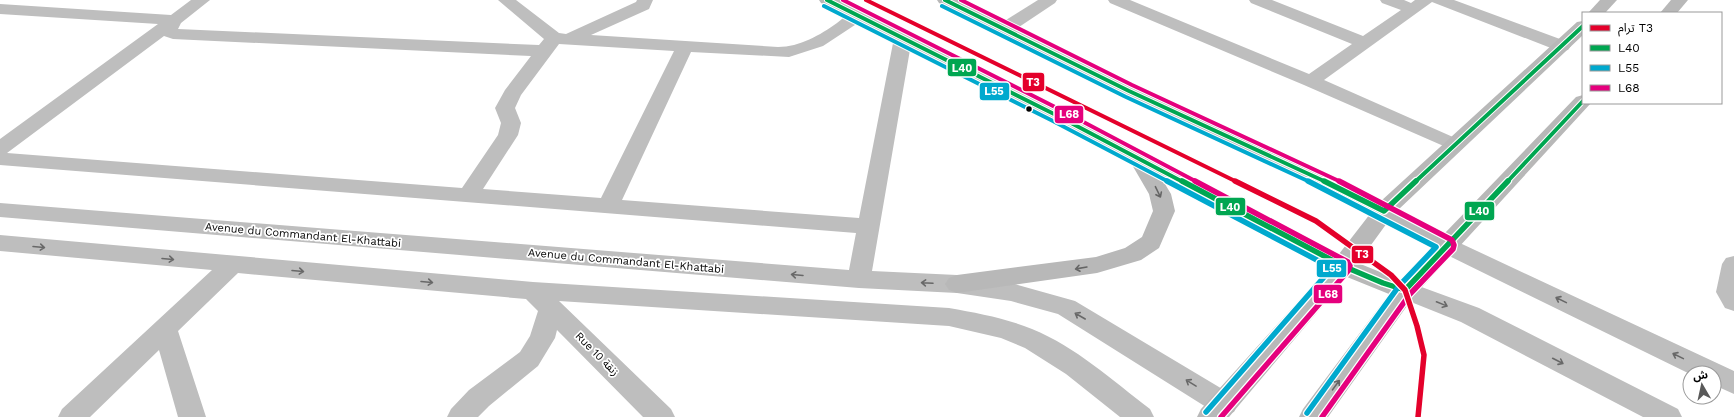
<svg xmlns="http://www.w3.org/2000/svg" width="1734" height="417" viewBox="0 0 1734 417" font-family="'Work Sans','Noto Sans Arabic',sans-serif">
  <rect width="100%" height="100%" fill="#fff"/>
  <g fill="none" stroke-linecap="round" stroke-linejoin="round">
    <!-- street -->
    <g fill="#bebebe" fill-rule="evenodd">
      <path d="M191,0h19l-29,23 -3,6 361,16 5,-6 -46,-39h18l43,33 7,1 70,-32 1,-2h16l-4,9 -58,26 187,12c22,0 42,-12 59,-24 5,-4 10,-9 15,-11 4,-3 8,-2 12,-1l2,4 -2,4 -41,27 -34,11 -98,-5 -69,148 237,18 35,-180 3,-4 6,-1 6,1 3,4 -40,233 85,4 54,8 64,18 159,95 4,8 -4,8 -10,3 -10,-3 -156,-98 -47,-13 -54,-8 -98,-5 -859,-71v-14l849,67 7,-37 -856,-68v-26l158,-115 -158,-10v-10l171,11zM164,36l9,3 358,17 -26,34 -10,18 6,15 -3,12 -36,53 -455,-35zM559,44l115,7 -73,147 -118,-9 35,-54 3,-12 -6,-15 6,-13z"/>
      <polygon points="1038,0 1057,0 1055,3 1010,33 1004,34 998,33 995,29 998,25"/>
      <polygon points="1108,0 1130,0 1309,74 1352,44 1251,3 1249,0 1272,0 1363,36 1401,10 1382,3 1380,0 1404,0 1411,3 1415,0 1454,0 1568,42 1571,46 1568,50 1562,51 1556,50 1432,2 1324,80 1462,141 1465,145 1462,149 1455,151 1304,85 1110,3"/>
      <path d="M0,235l533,47 416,26c28,5 56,10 83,21 44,18 80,51 118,80l4,8h-34l-54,-43 -41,-26 -24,-10 -52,-12 -390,-25 112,108 4,8h-32l-86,-87 -2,8 -17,28 -49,40 -11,11h-31l4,-8 18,-19 51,-38 10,-16 8,-25 -12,-12 -288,-26 -60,58 28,86h-28l-19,-67 -69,67h-32l4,-8 150,-139 -212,-19z"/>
      <polygon points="1447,237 1734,371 1734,394 1714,385 1714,373 1690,374 1439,251 1436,245 1439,239"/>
      <polygon points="1734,256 1734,311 1725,308 1716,292 1722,264 1726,258"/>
      <polygon points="1405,281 1479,308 1678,409 1682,417 1643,417 1461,322 1396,296 1393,290 1396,284"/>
    </g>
    <!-- secondary -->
    <g fill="#b8b8b8" fill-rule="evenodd">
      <path d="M819,0h21l221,110 278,144 31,-40 -52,-27 -196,-92 -183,-92 -2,-3h21l178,87 198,90 47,24 196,-179 6,-1v14l-185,175 46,24 132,-137 7,-2v8h8l-177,193 -86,121h-29l4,-8 86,-115 -42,-17 -118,140h-32l4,-8 127,-141 -166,-89 9,15 4,17 -16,37 -18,12 -44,13 -140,20 -8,-3 -4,-6 4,-6 8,-3 139,-18 29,-9 17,-11 11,-26 -4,-17 -18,-31 -84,-45 -226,-115zM1387,223l45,24 -32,33 -42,-17z"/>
      <polygon points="1600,0 1617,0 1605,13 1588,13"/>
      <polygon points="1671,0 1688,0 1677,13 1660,13"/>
    </g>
    <defs>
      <g id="bus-1-far1">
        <polyline points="827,0 1054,114 1183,182"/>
        <polyline points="945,0 1129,91 1326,182"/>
        <polyline points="1415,182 1583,26"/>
        <polyline points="1507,182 1583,101"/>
      </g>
      <g id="bus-1">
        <polyline points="1182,181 1343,266 1383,283 1405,290 1508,181"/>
        <polyline points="1324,181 1384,211 1416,181"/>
      </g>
      <g id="bus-2-far1">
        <polyline points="824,6 1051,120 1169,182"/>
        <polyline points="942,6 1126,97 1310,182"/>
      </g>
      <g id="bus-2">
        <polyline points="1167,181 1332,268 1206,412"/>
        <polyline points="1307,413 1399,286 1436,247 1308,181"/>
      </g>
      <g id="bus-3-far1">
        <polyline points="843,0 1057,108 1197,182"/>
        <polyline points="961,0 1132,85 1341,182"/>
      </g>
      <g id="bus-3">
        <polyline points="1195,181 1348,262 1350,266 1348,271 1221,417"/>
        <polyline points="1322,417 1410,294 1453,249 1454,245 1452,240 1339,181"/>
      </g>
    </defs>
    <!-- bus-1-far1 casing -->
    <use href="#bus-1-far1" stroke="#fff" stroke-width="6"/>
    <!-- bus-1 casing -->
    <use href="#bus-1" stroke="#fff" stroke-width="8"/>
    <!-- bus-2-far1 casing -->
    <use href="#bus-2-far1" stroke="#fff" stroke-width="6"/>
    <!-- bus-2 casing -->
    <use href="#bus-2" stroke="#fff" stroke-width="8"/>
    <!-- bus-3-far1 casing -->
    <use href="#bus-3-far1" stroke="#fff" stroke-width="6"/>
    <!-- bus-3 casing -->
    <use href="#bus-3" stroke="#fff" stroke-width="8"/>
    <!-- bus-1-far1 -->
    <use href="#bus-1-far1" stroke="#00a651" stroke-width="4"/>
    <!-- bus-1 -->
    <use href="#bus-1" stroke="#00a651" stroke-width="5.5"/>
    <!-- bus-2-far1 -->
    <use href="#bus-2-far1" stroke="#00a9ce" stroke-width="4"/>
    <!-- bus-2 -->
    <use href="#bus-2" stroke="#00a9ce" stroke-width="5.5"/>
    <!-- bus-3-far1 -->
    <use href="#bus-3-far1" stroke="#e5007d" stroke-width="4"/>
    <!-- bus-3 -->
    <use href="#bus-3" stroke="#e5007d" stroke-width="5.5"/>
    <defs>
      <polyline id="tram-1-far1" points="866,0 1237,182"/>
      <polyline id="tram-1" points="1235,181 1316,221 1391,275 1405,290 1417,326 1424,355 1418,417"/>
    </defs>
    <!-- tram-1-far1 casing -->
    <use href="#tram-1-far1" stroke="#fff" stroke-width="6"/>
    <!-- tram-1 casing -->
    <use href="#tram-1" stroke="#fff" stroke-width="8"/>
    <!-- tram-1-far1 -->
    <use href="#tram-1-far1" stroke="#e4002b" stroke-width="4"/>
    <!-- tram-1 -->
    <use href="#tram-1" stroke="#e4002b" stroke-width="5.5"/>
  </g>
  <!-- one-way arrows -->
  <defs><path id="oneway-shaft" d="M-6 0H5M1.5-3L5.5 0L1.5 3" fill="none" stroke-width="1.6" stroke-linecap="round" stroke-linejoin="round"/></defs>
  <g stroke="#656565">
    <use href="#oneway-shaft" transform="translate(1158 192) rotate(64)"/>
    <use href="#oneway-shaft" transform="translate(1081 268) rotate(170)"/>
    <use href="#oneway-shaft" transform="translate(1336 385) rotate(-54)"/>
  </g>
  <g stroke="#686868">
    <use href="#oneway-shaft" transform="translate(39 247) rotate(5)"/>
    <use href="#oneway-shaft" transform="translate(168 259) rotate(5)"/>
    <use href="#oneway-shaft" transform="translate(298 271) rotate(5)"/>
    <use href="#oneway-shaft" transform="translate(797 275) rotate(-175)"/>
    <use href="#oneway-shaft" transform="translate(427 282) rotate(5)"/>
    <use href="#oneway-shaft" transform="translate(927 283) rotate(-177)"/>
    <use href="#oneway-shaft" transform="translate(1561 300) rotate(-154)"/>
    <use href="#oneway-shaft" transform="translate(1442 304) rotate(22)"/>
    <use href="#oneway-shaft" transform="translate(1080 316) rotate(-150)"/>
    <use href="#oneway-shaft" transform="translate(1678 356) rotate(-154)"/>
    <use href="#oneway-shaft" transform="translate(1558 361) rotate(27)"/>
    <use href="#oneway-shaft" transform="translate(1191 383) rotate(-148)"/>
  </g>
  <!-- markers -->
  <circle fill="#000" stroke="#fff" stroke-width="1.5" cx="1029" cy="109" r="3.5"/>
  <g text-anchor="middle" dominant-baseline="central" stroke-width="3.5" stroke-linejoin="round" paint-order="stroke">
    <!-- street labels -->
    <g font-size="11" fill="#000" stroke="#fff">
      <text transform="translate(303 235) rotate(5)">Avenue du Commandant El-Khattabi</text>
      <text transform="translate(626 261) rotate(5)">Avenue du Commandant El-Khattabi</text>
      <text transform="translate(597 354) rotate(45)">Rue 10 زنقة</text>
    </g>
  </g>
  <g stroke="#fff" stroke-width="1.5">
    <rect x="947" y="58" width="30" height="19" rx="4" fill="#00a651"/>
    <rect x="1022" y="72" width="23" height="20" rx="4" fill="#e4002b"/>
    <rect x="979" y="82" width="31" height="19" rx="4" fill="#00a9ce"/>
    <rect x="1054" y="105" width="30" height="19" rx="4" fill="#e5007d"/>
    <rect x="1215" y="197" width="31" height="19" rx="4" fill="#00a651"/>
    <rect x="1464" y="201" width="31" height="20" rx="4" fill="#00a651"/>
    <rect x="1351" y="245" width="23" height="19" rx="4" fill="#e4002b"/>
    <rect x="1316" y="259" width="31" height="19" rx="4" fill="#00a9ce"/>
    <rect x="1313" y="284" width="30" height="20" rx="4" fill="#e5007d"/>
  </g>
  <g font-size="11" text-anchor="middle" font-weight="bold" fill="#fff">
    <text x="962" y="72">L40</text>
    <text x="1033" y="86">T3</text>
    <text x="994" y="95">L55</text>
    <text x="1069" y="118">L68</text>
    <text x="1230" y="211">L40</text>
    <text x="1479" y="215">L40</text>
    <text x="1362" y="258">T3</text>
    <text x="1332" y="272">L55</text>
    <text x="1328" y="298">L68</text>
  </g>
  <!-- legend -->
  <rect x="1582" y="12" width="140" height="92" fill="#ffffff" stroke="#999999"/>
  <rect x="1590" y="25" width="20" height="6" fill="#e4002b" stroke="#999999"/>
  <text x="1618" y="32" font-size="12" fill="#000000">ترام T3</text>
  <rect x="1590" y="45" width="20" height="6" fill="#00a651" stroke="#999999"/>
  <text x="1618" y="52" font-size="12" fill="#000000">L40</text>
  <rect x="1590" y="65" width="20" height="6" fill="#00a9ce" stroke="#999999"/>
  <text x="1618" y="72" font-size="12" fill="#000000">L55</text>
  <rect x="1590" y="85" width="20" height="6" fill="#e5007d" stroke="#999999"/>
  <text x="1618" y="92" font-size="12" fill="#000000">L68</text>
  <!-- north arrow -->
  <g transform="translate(1702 385) rotate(351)"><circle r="19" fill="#ffffff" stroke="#999999"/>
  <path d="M0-3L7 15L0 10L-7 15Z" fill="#595959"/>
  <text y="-6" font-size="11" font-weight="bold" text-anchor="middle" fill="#000000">ش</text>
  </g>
</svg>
